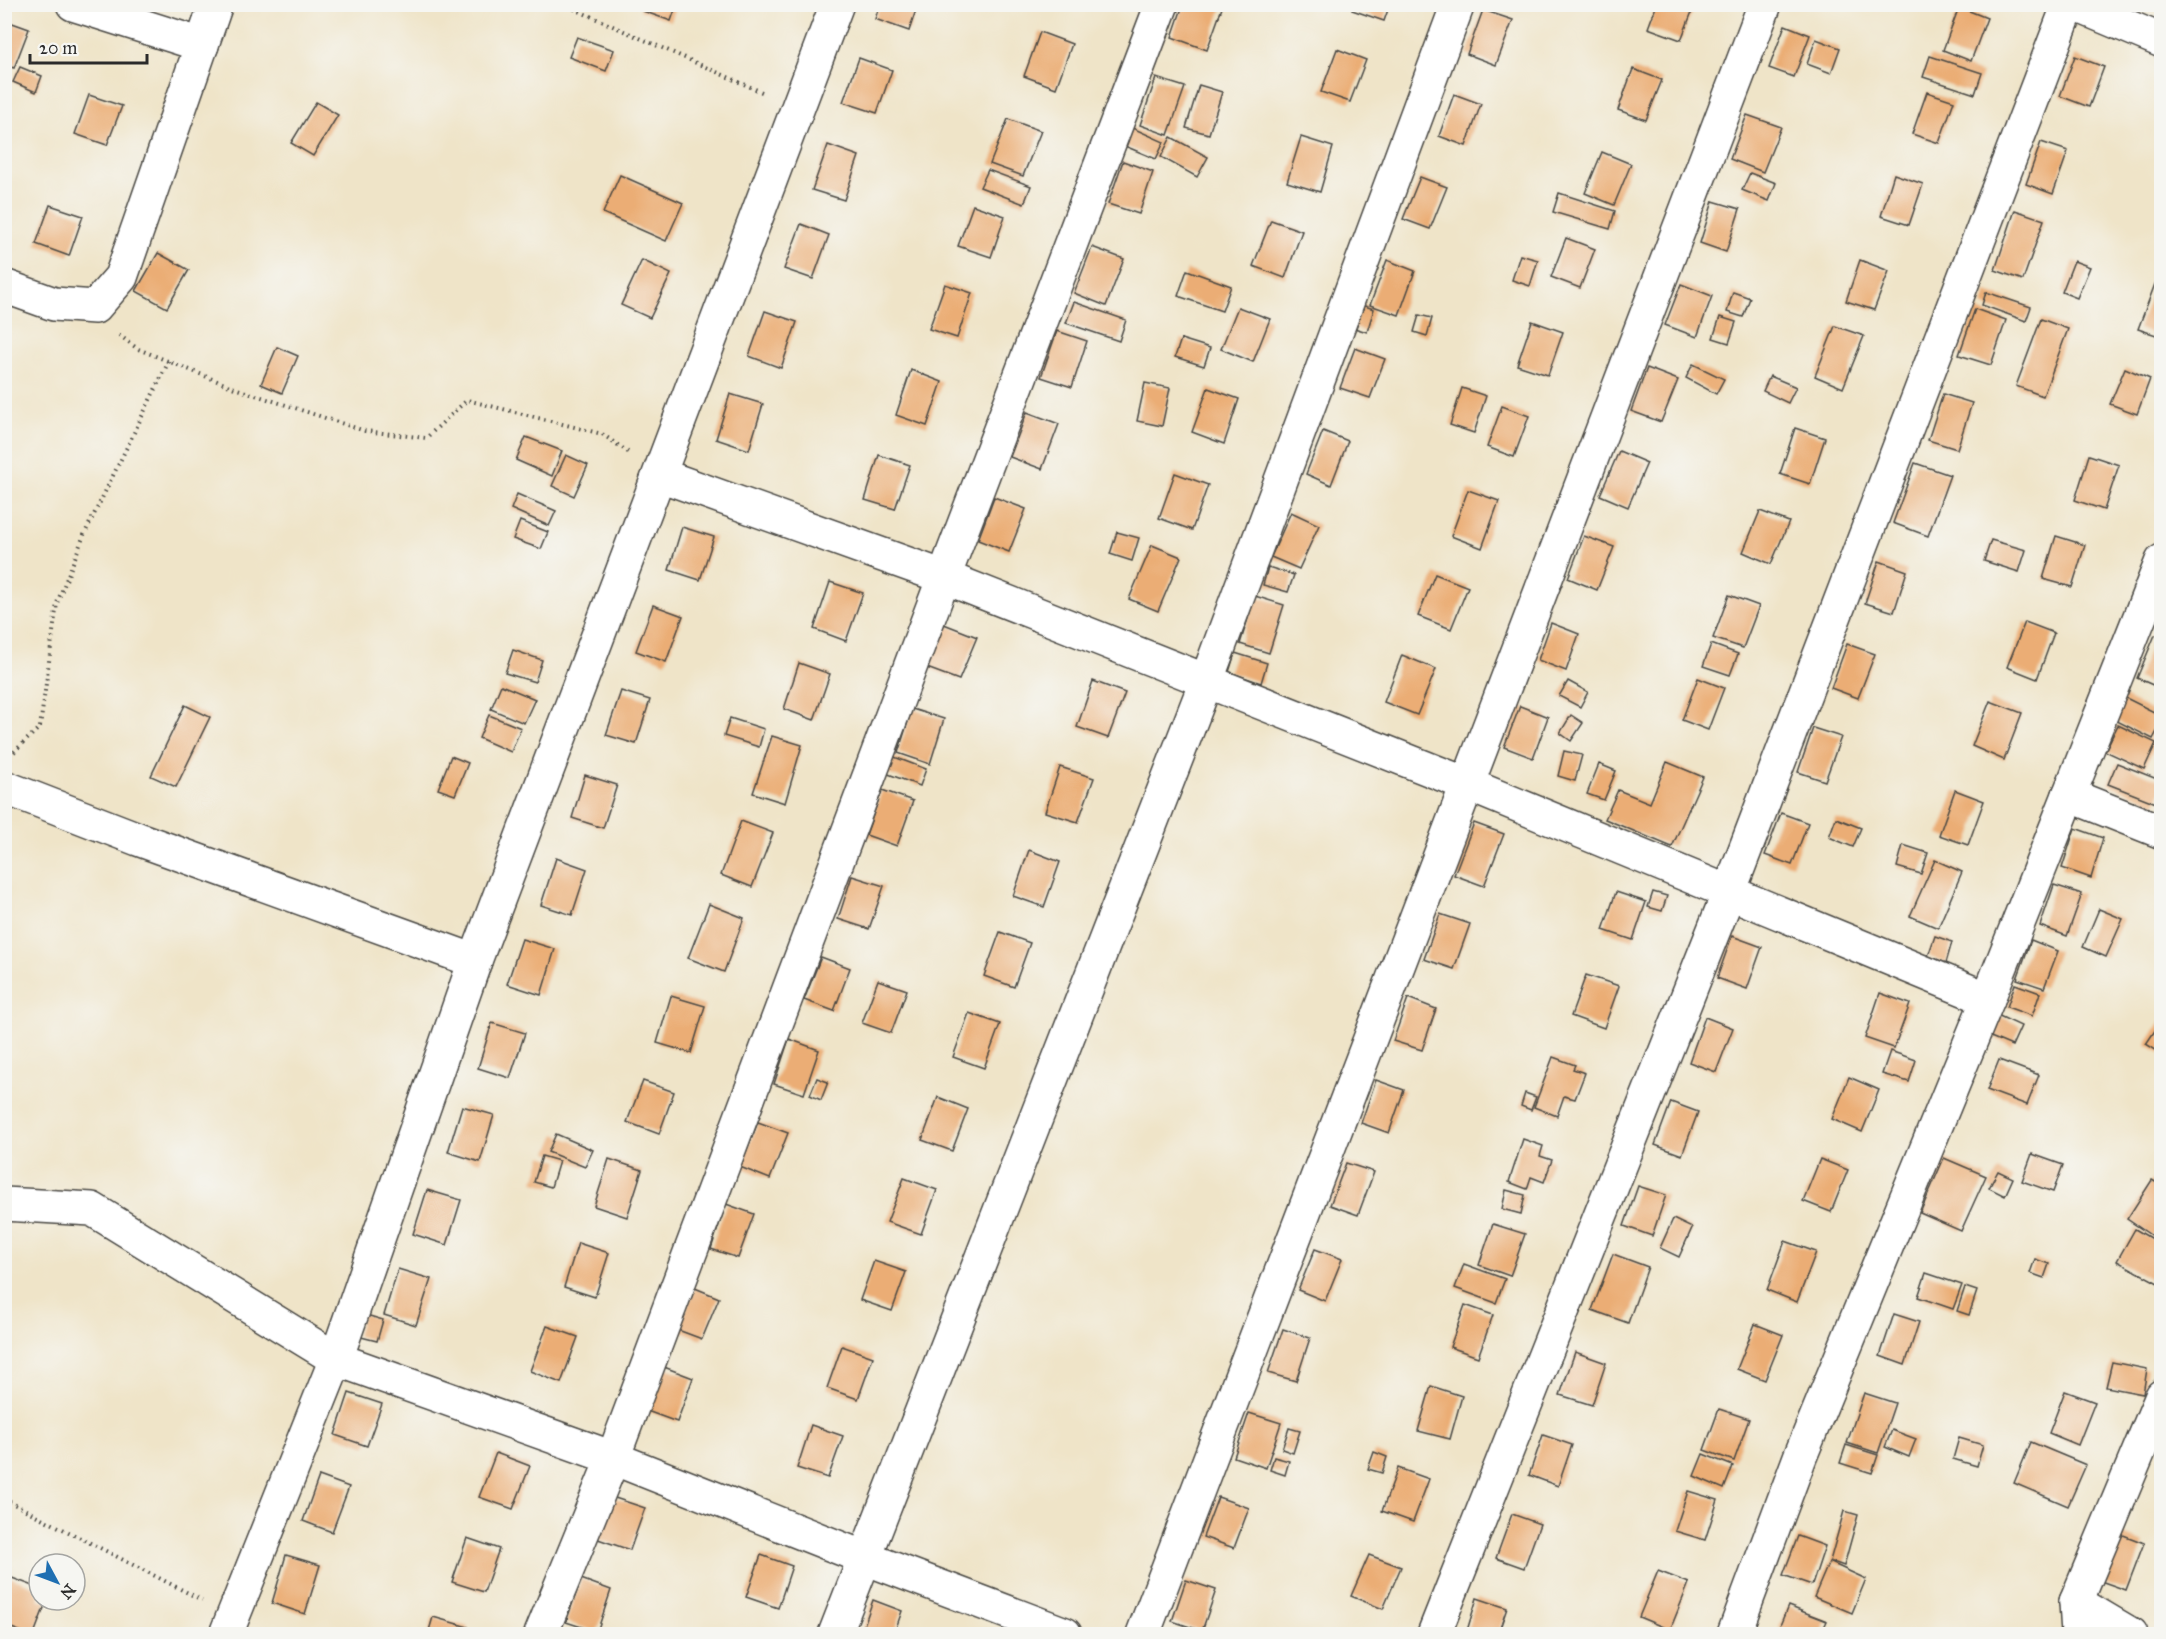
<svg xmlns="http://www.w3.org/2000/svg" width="2166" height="1639" viewBox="0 0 2166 1639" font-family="'IM FELL Great Primer',serif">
  <rect width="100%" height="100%" fill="#f6f6f2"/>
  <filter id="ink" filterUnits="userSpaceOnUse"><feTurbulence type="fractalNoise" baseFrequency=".0167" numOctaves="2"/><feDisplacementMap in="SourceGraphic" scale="12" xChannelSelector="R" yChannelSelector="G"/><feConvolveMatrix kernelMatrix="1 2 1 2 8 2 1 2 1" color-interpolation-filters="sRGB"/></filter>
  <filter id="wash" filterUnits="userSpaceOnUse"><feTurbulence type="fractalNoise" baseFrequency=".008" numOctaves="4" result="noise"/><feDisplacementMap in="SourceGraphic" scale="24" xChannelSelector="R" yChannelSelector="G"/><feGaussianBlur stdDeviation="1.35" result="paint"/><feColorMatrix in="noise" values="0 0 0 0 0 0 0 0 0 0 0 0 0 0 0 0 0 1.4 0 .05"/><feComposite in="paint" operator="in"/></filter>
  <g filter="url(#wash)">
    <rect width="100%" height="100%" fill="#efe4c8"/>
    <g id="blocks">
      <!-- building -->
      <g fill="#ebad75">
        <polygon points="642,4 677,4 671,21 640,10"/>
        <polygon points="880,4 918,4 909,31 875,19"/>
        <polygon points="1354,4 1390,4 1384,21 1352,10"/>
        <polygon points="1657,4 1695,4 1681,40 1648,28"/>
        <polygon points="1183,5 1223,5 1207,50 1172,37"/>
        <polygon points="1959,7 1987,18 1971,61 1943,50"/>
        <polygon points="1483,10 1513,20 1496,65 1467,54"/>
        <polygon points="4,20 29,29 14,68 4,65"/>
        <polygon points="1785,25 1810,35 1794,77 1769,68"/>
        <polygon points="1040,32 1072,44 1056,88 1024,76"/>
        <polygon points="577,37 614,50 606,71 569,57"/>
        <polygon points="1816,39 1840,48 1831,73 1807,64"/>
        <polygon points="1337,49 1366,60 1350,102 1321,92"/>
        <polygon points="1930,56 1982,73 1975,94 1923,77"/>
        <polygon points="2075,56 2104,67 2089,107 2060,96"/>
        <polygon points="859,58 892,70 877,113 843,102"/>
        <polygon points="20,67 42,76 36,92 13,82"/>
        <polygon points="1633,69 1662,80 1646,120 1618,110"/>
        <polygon points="1156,78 1185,87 1168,135 1140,125"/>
        <polygon points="1199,85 1222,92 1209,134 1186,128"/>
        <polygon points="1927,92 1954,101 1939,143 1912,134"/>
        <polygon points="1454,94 1481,104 1466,146 1439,136"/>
        <polygon points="89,95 122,106 107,145 75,134"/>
        <polygon points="316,102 338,115 313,156 291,143"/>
        <polygon points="1747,115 1781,127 1763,172 1730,159"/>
        <polygon points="1008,119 1041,131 1023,176 990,164"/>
        <polygon points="1128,126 1164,142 1156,159 1120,144"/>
        <polygon points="1171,137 1208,157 1197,177 1161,157"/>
        <polygon points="1301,137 1333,147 1320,192 1287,182"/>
        <polygon points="2041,142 2068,151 2053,194 2026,184"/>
        <polygon points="828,145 859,156 844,200 812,190"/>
        <polygon points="1602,152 1631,164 1614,205 1585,193"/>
        <polygon points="1123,161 1153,172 1139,214 1108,204"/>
        <polygon points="988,170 1031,186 1024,204 980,187"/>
        <polygon points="1750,173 1776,183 1769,201 1742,190"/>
        <polygon points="1894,174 1923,184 1909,225 1881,216"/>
        <polygon points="620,175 683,203 666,241 603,213"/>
        <polygon points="1420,177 1447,187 1430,229 1403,219"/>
        <polygon points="1559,193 1615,211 1610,229 1553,212"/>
        <polygon points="1713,201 1740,209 1726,252 1700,243"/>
        <polygon points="50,205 83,216 69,256 36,244"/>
        <polygon points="973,205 1005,216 991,257 958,246"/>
        <polygon points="2015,210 2044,220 2023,280 1995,270"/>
        <polygon points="1271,220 1302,231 1285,278 1253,266"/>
        <polygon points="801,224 829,235 813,279 784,269"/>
        <polygon points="1566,238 1595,249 1580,288 1551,277"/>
        <polygon points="1092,247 1124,259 1106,306 1074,293"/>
        <polygon points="158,253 189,270 167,308 136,291"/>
        <polygon points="1520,255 1538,260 1530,286 1512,280"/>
        <polygon points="642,260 671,274 650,318 621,305"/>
        <polygon points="1387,260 1415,271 1399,315 1370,305"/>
        <polygon points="1860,260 1889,271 1874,310 1846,301"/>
        <polygon points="2074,261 2090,267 2077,298 2062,292"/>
        <polygon points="1187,270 1231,286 1222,311 1178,296"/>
        <polygon points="945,284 972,293 957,338 929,329"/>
        <polygon points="1681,284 1712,296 1697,337 1665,325"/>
        <polygon points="2155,284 2162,287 2162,337 2138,329"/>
        <polygon points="1733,292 1750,298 1743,317 1727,312"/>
        <polygon points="1986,292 2031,307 2026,321 1982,305"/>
        <polygon points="1074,302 1126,320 1119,341 1066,323"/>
        <polygon points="1355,303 1374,309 1367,332 1348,326"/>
        <polygon points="1238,307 1270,319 1253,362 1221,349"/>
        <polygon points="1975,309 2006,320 1991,365 1959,355"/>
        <polygon points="765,311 797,322 781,368 749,356"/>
        <polygon points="1419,315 1432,318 1427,336 1414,332"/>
        <polygon points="1720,317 1736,322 1729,343 1713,338"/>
        <polygon points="2041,319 2068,329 2043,396 2016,386"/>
        <polygon points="1532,321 1563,332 1548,375 1517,365"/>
        <polygon points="1835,326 1864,336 1843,388 1815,376"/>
        <polygon points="1057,331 1087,341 1072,387 1041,377"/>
        <polygon points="1181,339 1210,348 1204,366 1175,357"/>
        <polygon points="277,347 298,356 282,393 261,384"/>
        <polygon points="1355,348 1385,359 1370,398 1340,388"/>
        <polygon points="1693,364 1724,379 1716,394 1686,378"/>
        <polygon points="1647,368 1678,380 1661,422 1631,411"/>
        <polygon points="2125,368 2150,379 2137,414 2110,404"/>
        <polygon points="911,370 942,382 927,426 896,415"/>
        <polygon points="1770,376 1796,387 1788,403 1763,391"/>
        <polygon points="1145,383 1170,388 1162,426 1137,421"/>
        <polygon points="1208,388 1239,399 1224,444 1192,432"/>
        <polygon points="1462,388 1486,396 1474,433 1450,425"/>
        <polygon points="730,394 763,404 749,450 716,439"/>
        <polygon points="1943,394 1972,403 1957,449 1928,440"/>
        <polygon points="1502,406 1529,416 1514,457 1487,447"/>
        <polygon points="1027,412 1059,424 1042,469 1010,457"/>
        <polygon points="1795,428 1825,438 1810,484 1780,474"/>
        <polygon points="1323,431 1348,441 1331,485 1306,474"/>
        <polygon points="526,437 562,451 552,476 516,460"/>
        <polygon points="1619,451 1647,463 1628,507 1600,495"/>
        <polygon points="566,455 588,465 574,496 552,486"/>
        <polygon points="879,455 910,465 895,509 865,500"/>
        <polygon points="2089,455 2119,465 2104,510 2075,500"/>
        <polygon points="1915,463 1950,475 1928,536 1893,523"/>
        <polygon points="1175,473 1208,485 1192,530 1159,518"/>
        <polygon points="1468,490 1499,501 1482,548 1451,536"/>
        <polygon points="517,494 556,511 549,526 511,509"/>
        <polygon points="994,497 1026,509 1009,552 978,540"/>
        <polygon points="1760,511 1789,522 1771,564 1743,552"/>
        <polygon points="1291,512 1319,525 1299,569 1271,557"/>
        <polygon points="520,521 548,532 541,549 513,539"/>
        <polygon points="682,527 714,537 700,580 669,570"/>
        <polygon points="1117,532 1139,538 1132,561 1110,554"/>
        <polygon points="1584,536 1614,547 1597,590 1568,578"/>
        <polygon points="2056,536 2085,545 2072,587 2043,579"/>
        <polygon points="1991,540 2026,550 2019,572 1984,561"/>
        <polygon points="1152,545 1181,557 1158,611 1129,599"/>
        <polygon points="1879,561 1907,571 1894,612 1865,603"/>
        <polygon points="1268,567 1294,575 1288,592 1263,585"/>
        <polygon points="1435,574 1468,587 1451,629 1418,616"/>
        <polygon points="830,582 863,593 846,641 814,629"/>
        <polygon points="1729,595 1759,606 1743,648 1713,638"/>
        <polygon points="1255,596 1284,605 1269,653 1240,644"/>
        <polygon points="653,605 683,616 666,662 636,651"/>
        <polygon points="2025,622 2054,633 2037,679 2007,667"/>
        <polygon points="1551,623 1579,634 1566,671 1538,660"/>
        <polygon points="944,624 977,637 959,680 927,668"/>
        <polygon points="2155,635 2162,638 2162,689 2137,678"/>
        <polygon points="1711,644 1738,654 1730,675 1703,666"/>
        <polygon points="1847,644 1875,654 1858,698 1831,688"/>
        <polygon points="513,650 542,660 535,682 505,673"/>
        <polygon points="1235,653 1267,663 1261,683 1229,672"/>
        <polygon points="1402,655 1436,669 1417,715 1384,702"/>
        <polygon points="799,663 830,674 814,720 784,709"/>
        <polygon points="1698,678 1724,688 1708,730 1682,720"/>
        <polygon points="1093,681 1125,693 1108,738 1077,727"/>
        <polygon points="1568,681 1588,692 1580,707 1559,696"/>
        <polygon points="501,685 535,699 524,723 491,709"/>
        <polygon points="621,691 650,700 636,744 606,735"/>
        <polygon points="2124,697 2162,716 2162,722 2153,739 2113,719"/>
        <polygon points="1990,701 2022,713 2004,760 1972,746"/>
        <polygon points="185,705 210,717 176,787 151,776"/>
        <polygon points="1520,706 1548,717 1533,758 1504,747"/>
        <polygon points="912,709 944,719 930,764 898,753"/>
        <polygon points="489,715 521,728 511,752 479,738"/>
        <polygon points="1571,715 1583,723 1571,741 1560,733"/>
        <polygon points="730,718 764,729 759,747 724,736"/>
        <polygon points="2118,725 2156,743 2144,769 2105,751"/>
        <polygon points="1813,728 1841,737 1825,781 1798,772"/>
        <polygon points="772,736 802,745 785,803 753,793"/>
        <polygon points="1564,751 1582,755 1575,781 1558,776"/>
        <polygon points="889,755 926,769 920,786 883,772"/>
        <polygon points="451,756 468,763 455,795 438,789"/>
        <polygon points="1667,762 1703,777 1672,847 1605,819 1618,790 1650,803"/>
        <polygon points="2117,763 2162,781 2162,788 2156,803 2108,784"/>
        <polygon points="1599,764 1616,771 1604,800 1587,794"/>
        <polygon points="1060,767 1094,778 1078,822 1045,812"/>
        <polygon points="585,775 617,785 603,828 572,818"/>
        <polygon points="882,790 913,801 897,846 866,835"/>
        <polygon points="1955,790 1984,801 1968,845 1939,835"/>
        <polygon points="1781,813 1808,823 1792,865 1765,855"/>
        <polygon points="1836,818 1861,828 1853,847 1829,837"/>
        <polygon points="741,821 773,833 752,887 721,875"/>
        <polygon points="1474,823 1504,834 1484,886 1454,875"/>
        <polygon points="2075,828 2103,838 2091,878 2062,868"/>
        <polygon points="1903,845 1928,853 1921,874 1897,867"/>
        <polygon points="1029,850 1060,862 1044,907 1013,896"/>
        <polygon points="556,858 587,869 572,915 541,905"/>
        <polygon points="1935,860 1962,872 1938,928 1910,916"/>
        <polygon points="852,876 884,886 869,929 838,919"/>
        <polygon points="2054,885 2082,894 2067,936 2040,926"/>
        <polygon points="1616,892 1646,902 1633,940 1603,930"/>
        <polygon points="1653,892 1667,896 1662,911 1648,907"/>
        <polygon points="709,904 744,918 724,972 688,958"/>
        <polygon points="2099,909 2123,919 2106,957 2083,947"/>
        <polygon points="1440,914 1470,924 1454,969 1424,959"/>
        <polygon points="1000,932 1030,943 1014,987 984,976"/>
        <polygon points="1732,936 1762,947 1747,989 1717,978"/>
        <polygon points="1935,936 1952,942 1946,963 1928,956"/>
        <polygon points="522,939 555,949 541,995 507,984"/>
        <polygon points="2031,940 2058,951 2044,988 2017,979"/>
        <polygon points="821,957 850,968 834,1011 804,1000"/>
        <polygon points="1586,975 1619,986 1604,1028 1571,1016"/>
        <polygon points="878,980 907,990 891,1033 862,1023"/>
        <polygon points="2015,984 2040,993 2032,1016 2007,1007"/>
        <polygon points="1880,993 1910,1004 1894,1048 1865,1038"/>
        <polygon points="671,996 705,1006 691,1053 657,1043"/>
        <polygon points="1408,998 1436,1009 1422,1050 1393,1041"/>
        <polygon points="969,1013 1000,1024 984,1068 953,1057"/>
        <polygon points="1995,1014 2021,1026 2012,1046 1986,1035"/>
        <polygon points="1705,1017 1733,1028 1716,1072 1689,1062"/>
        <polygon points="2162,1020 2162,1054 2146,1044"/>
        <polygon points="492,1023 525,1033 510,1078 478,1068"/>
        <polygon points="789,1039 819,1050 804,1094 774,1084"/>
        <polygon points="1890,1051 1916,1060 1909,1082 1882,1074"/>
        <polygon points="1553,1057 1575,1065 1573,1069 1585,1073 1575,1099 1564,1096 1557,1116 1534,1107"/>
        <polygon points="1999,1060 2039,1075 2027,1105 1987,1090"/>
        <polygon points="1849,1077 1879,1090 1862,1132 1832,1119"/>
        <polygon points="817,1078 828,1082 821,1100 810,1095"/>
        <polygon points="1376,1080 1404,1090 1389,1133 1361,1123"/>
        <polygon points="643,1081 674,1092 659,1134 627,1122"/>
        <polygon points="1525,1093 1536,1097 1531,1110 1521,1106"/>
        <polygon points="938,1097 968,1109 952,1151 922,1140"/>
        <polygon points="1671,1102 1698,1112 1682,1155 1655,1145"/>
        <polygon points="462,1106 494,1115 480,1162 448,1152"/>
        <polygon points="758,1122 788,1133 770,1179 740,1167"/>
        <polygon points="556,1134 593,1150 585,1167 548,1152"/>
        <polygon points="1523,1139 1543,1146 1540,1156 1552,1160 1544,1182 1531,1177 1527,1189 1509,1182"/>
        <polygon points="2032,1154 2063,1165 2053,1192 2022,1181"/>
        <polygon points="542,1156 559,1161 551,1187 534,1182"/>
        <polygon points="1944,1158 1986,1176 1961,1231 1920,1213"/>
        <polygon points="609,1159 642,1170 627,1217 594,1206"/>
        <polygon points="1820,1159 1848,1170 1831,1212 1803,1201"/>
        <polygon points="1346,1163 1374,1172 1358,1215 1330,1205"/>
        <polygon points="1998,1171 2013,1178 2005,1196 1989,1188"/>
        <polygon points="904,1178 937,1190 921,1234 887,1222"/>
        <polygon points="2152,1180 2162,1186 2162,1222 2152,1236 2127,1219"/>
        <polygon points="1638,1186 1666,1195 1652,1236 1624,1226"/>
        <polygon points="427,1190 461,1200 447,1245 413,1234"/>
        <polygon points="1506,1190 1525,1195 1521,1214 1502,1209"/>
        <polygon points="726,1204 754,1214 738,1258 711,1249"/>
        <polygon points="1673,1219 1692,1228 1679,1257 1660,1248"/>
        <polygon points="1493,1224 1525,1234 1510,1276 1479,1265"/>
        <polygon points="2135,1229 2162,1245 2162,1278 2158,1283 2117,1261"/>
        <polygon points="1785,1241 1816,1252 1797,1302 1767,1290"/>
        <polygon points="578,1243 609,1253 595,1297 564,1287"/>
        <polygon points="1315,1249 1342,1259 1325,1301 1298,1290"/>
        <polygon points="1613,1254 1648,1267 1628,1323 1592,1310"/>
        <polygon points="2035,1259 2049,1264 2044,1278 2030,1273"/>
        <polygon points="874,1261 906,1272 892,1311 860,1300"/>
        <polygon points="1464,1264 1505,1279 1496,1303 1455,1288"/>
        <polygon points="398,1269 431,1279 416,1325 384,1315"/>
        <polygon points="1926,1273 1962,1285 1953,1309 1918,1297"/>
        <polygon points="1965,1287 1977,1291 1969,1315 1957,1311"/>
        <polygon points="695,1288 719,1298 702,1339 678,1330"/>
        <polygon points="1465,1305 1493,1315 1478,1357 1450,1347"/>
        <polygon points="363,1314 383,1320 377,1341 357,1336"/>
        <polygon points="1894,1314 1919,1322 1905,1365 1880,1356"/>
        <polygon points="1755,1324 1783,1335 1765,1380 1737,1369"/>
        <polygon points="547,1326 578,1337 561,1383 530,1371"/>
        <polygon points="1283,1329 1310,1338 1296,1381 1268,1373"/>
        <polygon points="842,1346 873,1357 858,1399 827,1388"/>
        <polygon points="1575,1352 1606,1363 1592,1405 1560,1395"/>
        <polygon points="2112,1362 2147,1369 2143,1394 2106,1387"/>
        <polygon points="664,1367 693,1378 677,1422 647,1411"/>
        <polygon points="1431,1386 1462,1396 1450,1439 1418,1431"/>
        <polygon points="2065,1391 2095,1402 2078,1445 2049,1433"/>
        <polygon points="349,1393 382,1404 367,1446 335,1435"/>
        <polygon points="1864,1393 1895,1403 1878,1453 1847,1443"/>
        <polygon points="1719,1409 1749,1419 1734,1461 1704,1450"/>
        <polygon points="1249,1413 1281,1423 1266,1468 1234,1457"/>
        <polygon points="811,1425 843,1436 828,1478 797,1468"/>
        <polygon points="1289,1428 1300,1431 1293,1453 1282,1449"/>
        <polygon points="1892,1430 1916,1439 1909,1457 1885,1447"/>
        <polygon points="1543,1435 1572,1445 1558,1486 1529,1475"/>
        <polygon points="1959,1438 1983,1445 1977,1466 1953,1459"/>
        <polygon points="2031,1442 2086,1465 2068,1506 2014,1483"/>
        <polygon points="1846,1445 1878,1455 1872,1473 1840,1463"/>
        <polygon points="1374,1452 1387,1457 1382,1473 1368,1469"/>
        <polygon points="496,1453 530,1466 513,1509 479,1497"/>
        <polygon points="1703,1454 1733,1466 1724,1489 1694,1476"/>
        <polygon points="1274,1457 1289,1461 1285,1475 1270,1470"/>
        <polygon points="1398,1468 1429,1479 1413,1522 1382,1511"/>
        <polygon points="319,1476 349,1487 332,1532 303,1521"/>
        <polygon points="1688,1491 1718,1500 1705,1540 1675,1531"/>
        <polygon points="612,1497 645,1508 630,1550 598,1539"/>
        <polygon points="1218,1497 1249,1508 1234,1548 1203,1537"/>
        <polygon points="1844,1511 1858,1515 1844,1566 1830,1561"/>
        <polygon points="1512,1514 1540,1524 1524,1568 1496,1558"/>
        <polygon points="2113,1531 2144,1543 2126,1590 2095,1579"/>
        <polygon points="1798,1536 1825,1546 1812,1585 1783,1575"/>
        <polygon points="467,1538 499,1549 484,1592 452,1582"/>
        <polygon points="286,1555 320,1565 305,1614 272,1603"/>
        <polygon points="761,1555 792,1566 778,1608 746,1597"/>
        <polygon points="1369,1555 1401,1567 1383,1609 1351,1596"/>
        <polygon points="1829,1562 1866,1579 1852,1613 1814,1597"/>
        <polygon points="1658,1571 1689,1583 1670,1630 1639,1617"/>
        <polygon points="4,1575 39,1588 39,1600 47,1600 34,1634 27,1634 9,1627 4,1634"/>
        <polygon points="581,1579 611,1590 597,1632 566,1622"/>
        <polygon points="1186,1580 1216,1590 1202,1631 1172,1621"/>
        <polygon points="1477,1598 1507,1608 1498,1634 1466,1634"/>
        <polygon points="873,1600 902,1611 894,1634 861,1634"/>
        <polygon points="1788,1606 1827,1621 1821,1634 1795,1634 1779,1628"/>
        <polygon points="433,1617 468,1627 465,1634 428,1634"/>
      </g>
    </g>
  </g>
  <g filter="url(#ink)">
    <use href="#blocks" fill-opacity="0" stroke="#484743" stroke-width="1.5"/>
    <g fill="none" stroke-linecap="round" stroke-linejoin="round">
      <defs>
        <g id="minor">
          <polyline points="73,4 202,45"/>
          <polyline points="2074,4 2162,41"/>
          <polyline points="4,286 54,304 95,307 121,277 216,4"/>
          <polyline points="660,475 944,577 1469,785 1988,999"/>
          <polyline points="4,787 138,839 475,961"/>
          <polyline points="2069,795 2162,832"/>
          <polyline points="4,1204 92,1209 336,1359 613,1458 865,1558 1065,1634"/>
          <polyline points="2076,1602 2130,1634"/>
          <polyline points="226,1634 336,1359 475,961 837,4"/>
          <polyline points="541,1634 613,1458 944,577 1162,4"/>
          <polyline points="835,1634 1206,682 1458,4"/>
          <polyline points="1143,1634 1765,4"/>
          <polyline points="1434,1634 1729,892 2069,4"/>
          <polyline points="1734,1634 1800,1457 1988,999 2162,561"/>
          <polyline points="2078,1634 2076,1602 2162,1396"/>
        </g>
      </defs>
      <!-- minor casing -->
      <use href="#minor" stroke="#484743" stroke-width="36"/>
      <!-- path -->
      <g stroke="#484743" stroke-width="4" stroke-dasharray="1.5 4.5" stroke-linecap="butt">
        <polyline points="563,4 764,93"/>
        <polyline points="119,335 138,349 237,389 365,431 426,438 467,400 602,434 628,452"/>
        <polyline points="14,752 40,727 57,603 84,535 169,361"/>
        <polyline points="4,1499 202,1600"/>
      </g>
      <!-- minor -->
      <use href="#minor" stroke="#fff" stroke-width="33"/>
    </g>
  </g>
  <!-- margin -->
  <rect width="2166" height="1639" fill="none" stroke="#f6f6f2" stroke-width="24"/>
  <!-- north arrow -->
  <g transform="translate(57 1582) rotate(131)"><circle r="28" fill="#f6f6f2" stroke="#a5a5a2" stroke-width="1.5"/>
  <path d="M0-4.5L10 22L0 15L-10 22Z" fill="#1f6fb2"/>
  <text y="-9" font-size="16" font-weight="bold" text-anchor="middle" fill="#2b2b2b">N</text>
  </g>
  <!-- scale -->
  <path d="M30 54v9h117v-9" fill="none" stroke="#2b2b2b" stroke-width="3"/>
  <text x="39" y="54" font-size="18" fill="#2b2b2b" stroke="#f6f6f2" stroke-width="4.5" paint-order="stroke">20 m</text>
</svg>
